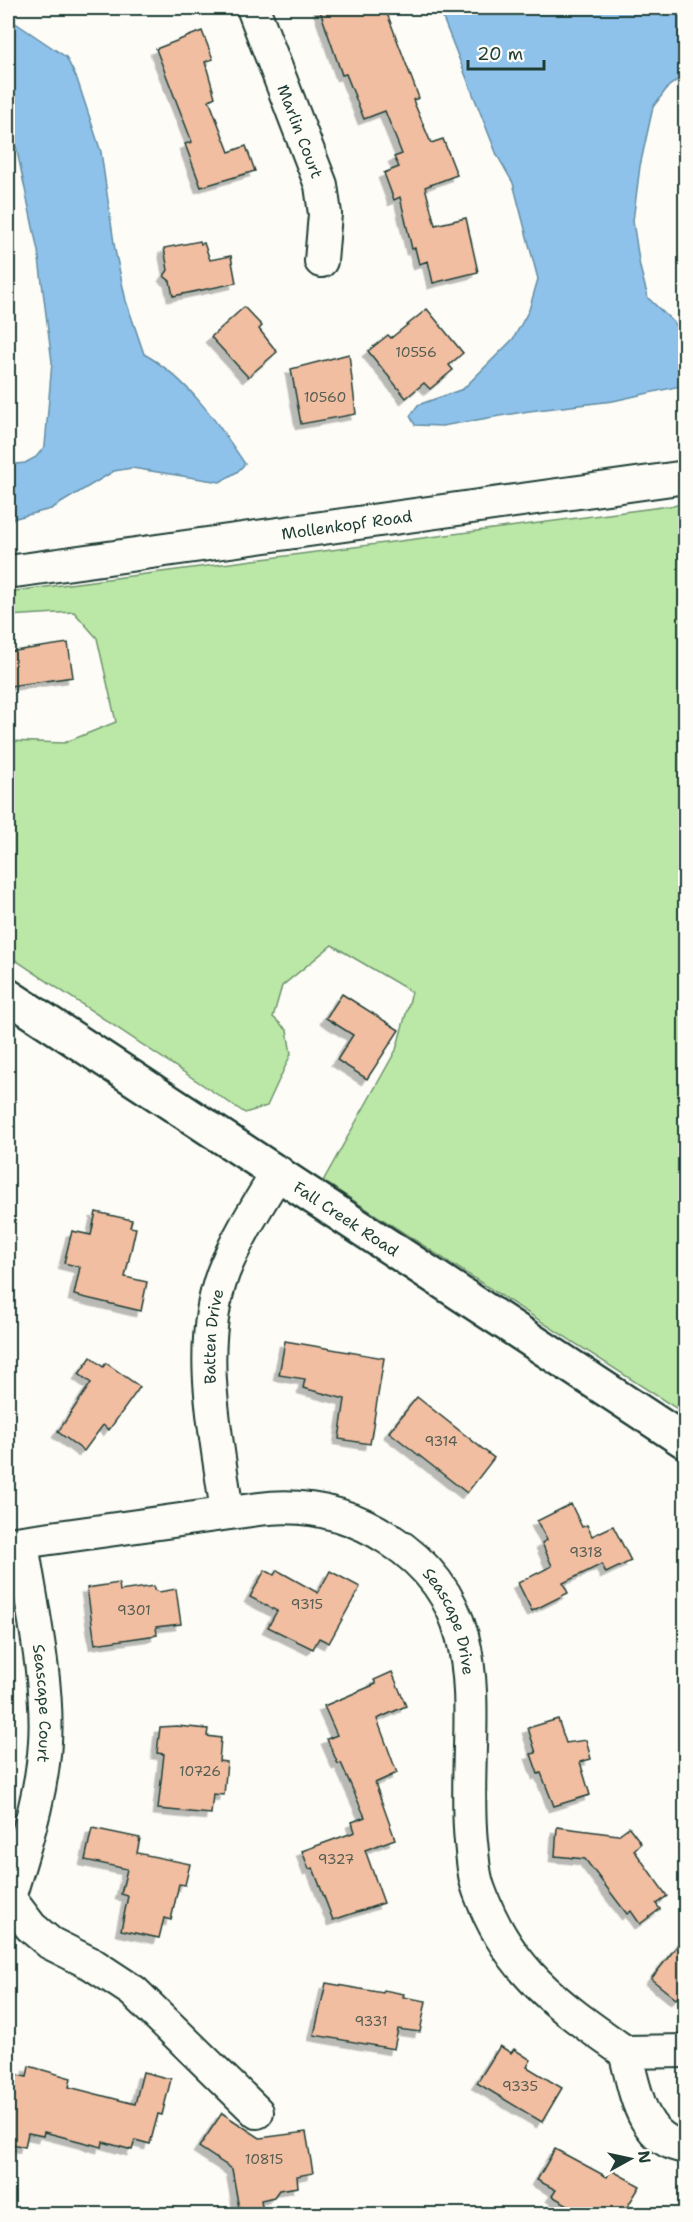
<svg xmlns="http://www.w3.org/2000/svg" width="693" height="2222" viewBox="0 0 693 2222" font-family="'Shantell Sans',sans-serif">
  <defs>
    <filter id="shadow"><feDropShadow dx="-5.5" dy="5.5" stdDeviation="0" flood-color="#0004"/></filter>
  </defs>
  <rect width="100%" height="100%" fill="#fdfcf7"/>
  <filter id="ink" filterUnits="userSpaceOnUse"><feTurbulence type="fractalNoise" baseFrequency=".0167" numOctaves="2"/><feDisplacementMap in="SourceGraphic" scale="12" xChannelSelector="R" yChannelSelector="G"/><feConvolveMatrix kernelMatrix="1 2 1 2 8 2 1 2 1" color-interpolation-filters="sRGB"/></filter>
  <g filter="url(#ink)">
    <!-- green -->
    <polygon fill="#bbe8a6" stroke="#6d926d" stroke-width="1.5" points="685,504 686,504 685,1414 323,1181 396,1050 412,992 332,945 282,986 273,1017 287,1030 291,1054 267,1106 245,1113 8,955 8,741 64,743 116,722 97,638 74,612 8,616 8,592"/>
    <!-- water -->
    <g fill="#8fc2eb" stroke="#628da2" stroke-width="1.5">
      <polygon points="439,8 685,8 685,74 668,87 653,107 640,166 633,221 640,267 648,298 685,333 685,385 613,401 529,411 442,426 415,425 410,416 418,405 463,389 513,339 529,310 538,279 513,183 497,155"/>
      <path d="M8,18l58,39 11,22 24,73 14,98 11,51 18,53c43,24 74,69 101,110l-8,8 -17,10 -88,-14 -18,3 -63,38 -43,11v-55l17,-2 11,-6 9,-11 7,-84 -14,-111 -30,-143z"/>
    </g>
    <!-- building -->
    <g fill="#f1bea2" stroke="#1f3d34" stroke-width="1.5" filter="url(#shadow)">
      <polygon points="319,8 385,8 419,98 413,100 431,143 443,139 457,175 425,187 435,225 466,218 478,272 433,283 428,261 419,264 415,248 412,249 400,197 394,200 384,173 399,167 394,157 402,154 385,111 364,119 346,74 342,75"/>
      <polygon points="202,31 213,59 205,62 215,97 209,100 229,152 246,146 255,171 201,187 185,144 192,142 156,49"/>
      <polygon points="200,241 201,244 204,243 210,260 231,256 236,283 173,296 170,281 164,276 168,270 164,248"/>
      <polygon points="244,307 262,326 259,329 277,352 248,377 211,337"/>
      <polygon points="427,309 463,353 449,365 453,370 430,389 424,383 406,398 368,351 388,335 391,338"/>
      <polygon points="349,354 356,414 301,424 291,369"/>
      <polygon points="68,643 73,677 10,686 8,652"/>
      <polygon points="342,994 399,1030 367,1079 337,1060 353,1035 326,1018"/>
      <polygon points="96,1212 132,1220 130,1227 136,1228 125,1277 147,1282 141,1311 74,1295 80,1267 64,1263 72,1231 91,1235"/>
      <polygon points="285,1341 384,1358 370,1444 339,1439 345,1399 303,1388 305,1379 279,1375"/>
      <polygon points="91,1357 103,1367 106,1363 140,1387 109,1430 103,1425 84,1451 58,1432 91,1383 79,1374"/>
      <polygon points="417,1397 494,1458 467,1493 389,1432"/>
      <polygon points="571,1504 582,1527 587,1525 592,1536 613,1526 631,1561 606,1573 602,1564 563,1583 568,1593 532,1611 518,1583 552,1566 542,1543 547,1540 537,1521"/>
      <polygon points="265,1570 274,1575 277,1570 318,1593 330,1571 360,1587 329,1643 319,1638 313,1649 268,1627 277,1611 250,1597"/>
      <polygon points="119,1583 120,1591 154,1586 154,1590 159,1592 176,1589 181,1624 156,1627 157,1635 95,1644 87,1588"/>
      <polygon points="392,1672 406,1706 377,1719 397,1773 375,1783 395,1839 365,1850 384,1903 333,1920 313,1868 309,1869 302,1851 355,1832 352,1822 365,1817 341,1763 338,1764 327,1739 337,1735 324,1706 376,1684 374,1680"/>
      <polygon points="558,1719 566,1743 586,1740 591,1759 580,1762 590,1795 554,1806 541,1773 538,1774 531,1754 536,1753 528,1728"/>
      <polygon points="177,1726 208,1729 207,1736 221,1738 219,1761 227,1762 224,1795 213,1794 211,1814 158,1809 164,1754 157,1753 160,1727"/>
      <polygon points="557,1827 618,1835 629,1827 641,1843 634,1850 667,1896 656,1904 660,1909 640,1924 631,1911 627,1914 585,1859 555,1856"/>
      <polygon points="92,1828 140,1838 137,1853 190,1864 185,1885 179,1884 171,1920 164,1918 159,1938 121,1930 128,1896 121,1894 127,1869 85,1860"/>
      <polygon points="686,1935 686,1988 676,1999 651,1979"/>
      <polygon points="326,1983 383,1993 384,1990 404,1994 403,1997 426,2001 420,2032 398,2029 394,2049 314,2035"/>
      <polygon points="500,2046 511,2053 514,2049 531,2060 527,2067 562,2088 542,2122 477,2083"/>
      <polygon points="29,2066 71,2078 69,2087 135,2104 143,2072 171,2079 162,2115 158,2114 150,2144 135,2140 132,2150 103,2142 102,2147 44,2132 43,2136 28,2133 25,2147 8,2143 8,2073 27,2077"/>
      <polygon points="222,2113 260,2138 306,2132 313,2173 297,2176 298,2187 279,2190 274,2197 261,2200 263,2212 240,2214 232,2169 199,2147"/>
      <polygon points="555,2149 607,2177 611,2170 640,2186 623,2214 584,2214 552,2196 556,2190 537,2180"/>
    </g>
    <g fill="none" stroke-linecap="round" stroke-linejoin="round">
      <defs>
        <g id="minor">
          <path id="s1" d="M253,8l68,177 4,29 -4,47"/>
          <path id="s2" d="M8,572l678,-95"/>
          <path id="s3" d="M227,1513c-10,-78 -32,-163 -4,-240 14,-36 35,-68 55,-101"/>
          <path id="s4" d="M22,1543c9,60 27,140 23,199 -3,54 -21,105 -36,156l22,29 19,16 42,21 41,27 124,121"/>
          <path id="s5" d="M8,1544l251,-35c47,-6 90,4 130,30 115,73 71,192 82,303 2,16 2,33 8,48 29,81 79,115 146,162"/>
          <path d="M686,2051l-61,1c10,36 15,89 61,95"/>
        </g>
        <g id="major">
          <path id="s6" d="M8,996l678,446"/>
        </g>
      </defs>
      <!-- minor casing -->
      <use href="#minor" stroke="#1f3d34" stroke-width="36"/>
      <!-- major casing -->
      <use href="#major" stroke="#1f3d34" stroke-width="38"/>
      <!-- minor -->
      <use href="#minor" stroke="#fdfcf7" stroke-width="32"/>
      <!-- major -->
      <use href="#major" stroke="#fdfcf7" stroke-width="33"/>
    </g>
  </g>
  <g text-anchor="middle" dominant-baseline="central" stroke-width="4.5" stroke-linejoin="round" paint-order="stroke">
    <!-- number labels -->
    <g font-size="14" fill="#545d50">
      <text x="416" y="352">10556</text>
      <text x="325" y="397">10560</text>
      <text x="441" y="1441">9314</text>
      <text x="586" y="1552">9318</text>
      <text x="307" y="1604">9315</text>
      <text x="134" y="1610">9301</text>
      <text x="200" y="1771">10726</text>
      <text x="336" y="1859">9327</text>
      <text x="371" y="2021">9331</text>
      <text x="520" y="2086">9335</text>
      <text x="264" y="2159">10815</text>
    </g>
    <!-- street labels -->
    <g font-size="16" fill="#1f3d34" stroke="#fdfcf7">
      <text stroke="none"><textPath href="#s1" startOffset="132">Marlin Court</textPath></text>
      <text stroke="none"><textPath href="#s2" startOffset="342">Mollenkopf Road</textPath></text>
      <text stroke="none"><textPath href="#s6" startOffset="405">Fall Creek Road</textPath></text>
      <text stroke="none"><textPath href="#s3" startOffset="178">Batten Drive</textPath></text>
      <text stroke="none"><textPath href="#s5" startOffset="496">Seascape Drive</textPath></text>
      <text stroke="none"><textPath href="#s4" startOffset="162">Seascape Court</textPath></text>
    </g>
  </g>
  <!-- margin -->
  <rect width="693" height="2222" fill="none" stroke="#fdfcf7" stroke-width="30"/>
  <rect x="15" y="15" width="663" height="2192" fill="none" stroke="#1f3d34" stroke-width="2" filter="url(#ink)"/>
  <!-- north arrow -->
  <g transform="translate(630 2159) rotate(82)" stroke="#fdfcf7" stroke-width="4.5" paint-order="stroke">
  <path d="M0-4.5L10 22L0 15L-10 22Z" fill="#1f3d34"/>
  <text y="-9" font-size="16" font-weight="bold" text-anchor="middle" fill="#1f3d34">N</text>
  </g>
  <!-- scale -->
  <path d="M468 60v9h76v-9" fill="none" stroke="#1f3d34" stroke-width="3"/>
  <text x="477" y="60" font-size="18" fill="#1f3d34" stroke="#fdfcf7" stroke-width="4.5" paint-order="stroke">20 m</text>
</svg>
